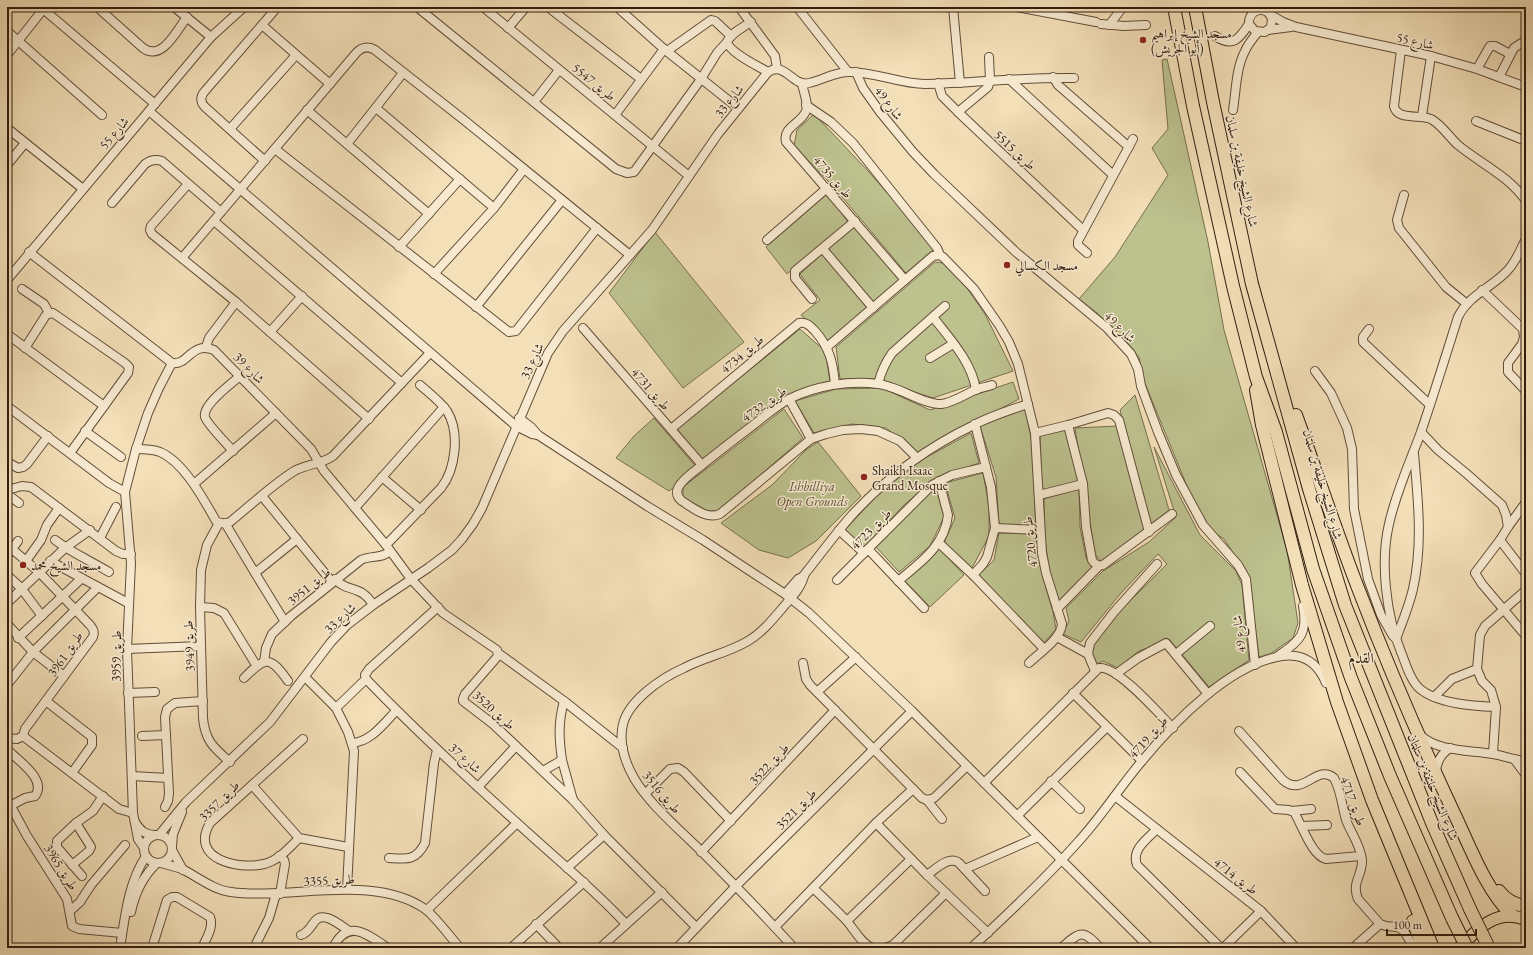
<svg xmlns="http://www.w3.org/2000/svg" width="1533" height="955" viewBox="0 0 1533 955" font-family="'EB Garamond',Amiri,serif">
  <rect width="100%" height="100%" fill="#f3dfb8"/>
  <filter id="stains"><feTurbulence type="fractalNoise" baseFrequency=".005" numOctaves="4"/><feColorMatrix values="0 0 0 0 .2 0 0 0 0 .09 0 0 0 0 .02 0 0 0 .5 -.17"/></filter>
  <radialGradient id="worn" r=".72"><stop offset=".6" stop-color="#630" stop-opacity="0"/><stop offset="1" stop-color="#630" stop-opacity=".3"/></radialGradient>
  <!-- green -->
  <g fill="#bcc18e" stroke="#776f4e">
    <polygon points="1167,59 1208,242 1224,330 1287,550 1298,623 1293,638 1270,654 1259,657 1249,577 1224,539 1203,525 1144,381 1139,357 1126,341 1097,313 1079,299 1115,257 1168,175 1152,148 1168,129 1162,60"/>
    <polygon points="814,114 869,172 935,248 906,273 832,185 794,146 797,130"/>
    <polygon points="827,194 848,222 787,274 766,247"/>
    <polygon points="855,226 900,280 873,304 828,249"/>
    <polygon points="655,232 744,342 683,388 609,293"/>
    <polygon points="822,254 870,310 829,341 801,315 820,300 800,274"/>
    <polygon points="935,262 950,264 985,314 1013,371 933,398 874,379 840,379 836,347"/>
    <polygon points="800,329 825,351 830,381 781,399 702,460 677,429"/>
    <polygon points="1013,382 1019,399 917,453 886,428 852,424 814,433 795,401 836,389 882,388 930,410"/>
    <polygon points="1135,395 1169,510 1151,524 1120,410"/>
    <polygon points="784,409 803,438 719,511 708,511 683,497 683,487"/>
    <polygon points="1025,409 1032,442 1036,527 999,525 996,477 980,426"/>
    <polygon points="654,418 698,469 669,491 616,458 634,436"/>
    <polygon points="1118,426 1129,474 1145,531 1101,562 1095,554 1075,428"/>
    <polygon points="1066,430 1083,481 1042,491 1040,436"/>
    <polygon points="971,433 979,463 937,477 904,505 863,549 845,530 887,485 925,458"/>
    <polygon points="818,442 861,496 816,541 788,558 759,550 721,523 772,485 807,449"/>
    <polygon points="1154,447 1200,535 1236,571 1242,585 1249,660 1209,687 1170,640 1139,651 1118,668 1103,661 1097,664 1088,646 1120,611 1167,564 1158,554 1121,593 1081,642 1063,634 1069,621 1066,608 1103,571 1149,542 1176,517"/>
    <polygon points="983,473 989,507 989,536 972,568 944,543 955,518 945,483"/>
    <polygon points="936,487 944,517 930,546 899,572 876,547"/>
    <polygon points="1079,489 1080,527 1086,558 1093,569 1059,602 1050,574 1045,540 1044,499"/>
    <polygon points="999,533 1036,534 1043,578 1053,612 1056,629 1043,644 978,576 994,560"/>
    <polygon points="939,548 964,575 930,607 904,580 927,562"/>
  </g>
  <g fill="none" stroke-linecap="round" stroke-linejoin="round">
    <defs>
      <g id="minor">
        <path d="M97,7l46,41c19,14 34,-18 44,-31"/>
        <polyline points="174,7 211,37"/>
        <polyline points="417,7 616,169 627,173 634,172 701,79 717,53 727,42"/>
        <polyline points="483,7 689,176"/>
        <polyline points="548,7 641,79"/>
        <polyline points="617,7 664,49 738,108"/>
        <polyline points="739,7 775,56 777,69"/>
        <polyline points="797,7 848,72"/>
        <polyline points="953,7 960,83"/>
        <polyline points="1016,7 1096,22"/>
        <polyline points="43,9 155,104"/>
        <polyline points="1271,15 1283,22 1296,27 1431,56 1477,69 1526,87"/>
        <path d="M751,22c-9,6 -20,11 -24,20 3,11 31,24 41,30"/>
        <polyline points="1101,24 1124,26 1146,25"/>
        <polyline points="262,25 330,84"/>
        <polyline points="1109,25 1123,7"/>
        <polyline points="508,28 526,7"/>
        <polyline points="1268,30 1291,27"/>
        <polyline points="7,31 102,115"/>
        <path d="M1215,36c18,12 24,3 34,-12 -1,-15 18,-20 23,-5l-1,8 -6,5 -10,-1 -6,-7"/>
        <path d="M1401,50l-7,56c3,15 26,8 37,13 11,6 18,18 27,26 23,19 51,31 68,56"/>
        <polyline points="667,51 711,20 715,21 731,36"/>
        <polyline points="7,55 45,7"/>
        <polyline points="1477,69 1490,46 1495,46 1510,54"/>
        <polyline points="856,72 863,88 880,112 913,152 934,174 1017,253 1107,328 1131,354 1138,369 1141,386 1158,432 1176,475 1203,525 1238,565 1246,579 1255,665"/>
        <polyline points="1053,77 1058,85 1129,147"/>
        <polyline points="1499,77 1514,48 1526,40"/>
        <polyline points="1009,79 1113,175"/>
        <path d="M802,83c1,8 7,21 4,28 -4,12 -24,16 -20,31l119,138"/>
        <polyline points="938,83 942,96 958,112 1083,230"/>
        <polyline points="534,102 559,70"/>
        <polyline points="806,105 831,122 853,143 937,248 940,255"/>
        <polyline points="376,108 494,208"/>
        <polyline points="307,110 429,214"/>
        <path d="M1233,110c3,-19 3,-42 12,-59 3,-7 8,-13 13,-19"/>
        <polyline points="149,111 516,426 532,434 538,435"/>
        <polyline points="958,112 988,87 990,81 989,57"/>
        <polyline points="615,115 664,49"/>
        <polyline points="1422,116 1431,56"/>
        <polyline points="1476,121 1526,141"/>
        <polyline points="7,128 83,189"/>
        <polyline points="230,129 296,55"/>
        <polyline points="347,144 403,73"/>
        <polyline points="275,149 509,332 516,331 597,228"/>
        <path d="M265,161l-60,-54c-5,-5 -5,-11 0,-16l69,-80"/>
        <polyline points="7,165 25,143"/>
        <polyline points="188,184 151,226 150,230 152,234 236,302 369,419"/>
        <polyline points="1404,195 1397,220 1399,228 1446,287 1467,304"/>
        <path d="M112,203l33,-39c5,-4 11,-5 17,-3l59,51"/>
        <polyline points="214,221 402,383"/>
        <polyline points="767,240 827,188"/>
        <polyline points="399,247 460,179"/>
        <polyline points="823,249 873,308"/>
        <path d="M29,252l143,111c16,3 19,-22 42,-13l97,99 13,22 62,74 25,34 32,34 54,37 1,6 -33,38 -2,5v2l30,23 80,76 31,35 92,92"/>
        <polyline points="1087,253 1078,245 1078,241 1133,139"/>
        <path d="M182,258l175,-206c5,-5 12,-6 18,-2l89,70 166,135"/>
        <polyline points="434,274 494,208 524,169"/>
        <polyline points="7,280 211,37 244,7"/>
        <polyline points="22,289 44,304 49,313"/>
        <polyline points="1482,290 1523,329 1524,337 1522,344 1508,363 1508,372 1526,391"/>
        <polyline points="812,299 795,278 795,271 855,221"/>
        <polyline points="476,307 562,200"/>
        <path d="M933,317c17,22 39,45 43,73"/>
        <polyline points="583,328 702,465"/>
        <polyline points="1369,329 1363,337 1363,342 1430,405"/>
        <polyline points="270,332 302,296"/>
        <polyline points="7,334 104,406"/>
        <polyline points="206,347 209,338 236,302"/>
        <path d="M827,347l106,-91 6,-1 4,2 31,32 25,36 10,17 9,22 17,69 7,120 4,20 16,51c-1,15 -23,29 -33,39"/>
        <polyline points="25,348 46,315 53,313 125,363 129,367 128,373 70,453"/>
        <polyline points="930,358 953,344"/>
        <polyline points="1315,371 1331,393 1347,428 1352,449 1354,509 1368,579 1381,615 1393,636"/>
        <path d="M878,384c3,-12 7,-21 14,-31l53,-47"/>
        <polyline points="789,399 811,439"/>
        <polyline points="7,406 109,483 125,492"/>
        <polyline points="519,418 531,427 538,435 647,506 703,540 785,594 809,613 912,711 1150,948"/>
        <path d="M1068,425l15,59 3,43 6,33c3,5 6,6 11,5l69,-51"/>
        <path d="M671,429l128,-106c8,-1 11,3 16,8 15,17 18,32 20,53"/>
        <polyline points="85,431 121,457"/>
        <polyline points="1421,432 1438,450 1467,474 1502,505 1506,515 1508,527"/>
        <polyline points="1035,433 1068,425 1108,413 1114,415 1119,420 1149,532"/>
        <path d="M136,449c8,0 16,0 24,3 24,10 44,48 56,69 5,3 9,3 14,1 20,-16 44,-39 66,-52 12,-6 26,-6 37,-14l97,-103"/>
        <path d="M233,451c-6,-7 -26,-27 -28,-34 -3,-12 26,-33 35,-41"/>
        <path d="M917,458l-17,-17 -22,-10 -17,-2 -18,1 -17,4 -15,5 -91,75c-13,6 -27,-6 -38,-13 -16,-12 11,-28 20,-36 16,-13 33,-26 50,-39 12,-9 24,-20 37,-27 26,-13 60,-19 89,-15 20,2 46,21 63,20 11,-1 23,-9 34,-14 5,-2 11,-3 17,-5"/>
        <polyline points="7,462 18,468 23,467 27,464 48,436"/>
        <polyline points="382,477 421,510"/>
        <polyline points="194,484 276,413"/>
        <polyline points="7,490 22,486 31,487 116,551 123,554 131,554"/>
        <polyline points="7,494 19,503"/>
        <polyline points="1039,495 1083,484"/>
        <polyline points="262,496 332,582"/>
        <polyline points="1526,502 1508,527 1500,540 1475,573 1482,584 1526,636"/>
        <polyline points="355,508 444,407"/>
        <path d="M219,523l-12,22 -6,25 -1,37 3,111c2,23 11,30 27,44"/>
        <polyline points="225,523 255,573"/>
        <polyline points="995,528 1040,530"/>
        <polyline points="839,530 864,553"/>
        <polyline points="100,538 116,507"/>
        <path d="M55,540c17,13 36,21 54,32"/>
        <polyline points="1500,540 1526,574"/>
        <polyline points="939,543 973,575 1044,649"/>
        <path d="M386,545l55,-57c15,-19 19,-56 6,-77 -7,-10 -18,-18 -27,-26"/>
        <path d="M12,549l27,23 51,53c3,4 5,6 3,12l-68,92 -2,7"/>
        <polyline points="868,549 924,608"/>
        <polyline points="7,556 18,541"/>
        <polyline points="26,561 41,540 47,525 59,508"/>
        <polyline points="50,561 128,603"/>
        <polyline points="7,575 21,588 42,616"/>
        <polyline points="973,575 983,564 987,557 995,528 991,487 975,424"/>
        <path d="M335,579c12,14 26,5 38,26"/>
        <polyline points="837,580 932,485 952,475 986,467"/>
        <path d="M898,581c22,-18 47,-35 50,-66l-9,-34"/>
        <polyline points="785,594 798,579 804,576"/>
        <polyline points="7,603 65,548 90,530"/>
        <polyline points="200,607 214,608 224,613 256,665"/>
        <path d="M438,607l-69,62 -4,6 1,4c51,53 106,103 160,152 34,31 69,59 100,93"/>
        <polyline points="1057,609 1099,566"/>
        <polyline points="285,622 255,573 297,539"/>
        <polyline points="7,624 33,652 64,676"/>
        <polyline points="1057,637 1088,654"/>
        <polyline points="18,638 82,578"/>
        <path d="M1396,639c6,-16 13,-33 17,-50 10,-44 5,-90 1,-135"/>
        <polyline points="127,649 201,646"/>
        <polyline points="498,653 564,701 623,748"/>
        <polyline points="1176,654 1210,626"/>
        <path d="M1279,655c22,-14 29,-23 24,-49"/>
        <path d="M264,662l2,-14 6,-14 19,-18 70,-56c10,-5 21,-1 29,-9"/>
        <polyline points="803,663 806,679 810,685 922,798 927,800 934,798 967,766"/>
        <polyline points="1095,671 1088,654 1090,643 1114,612 1157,564"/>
        <polyline points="1116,674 1138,658 1166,643 1208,694"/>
        <polyline points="305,677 336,708 348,732 354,751 347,889"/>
        <path d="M244,678c22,-22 26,-22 44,3"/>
        <polyline points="7,685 33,652 98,587"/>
        <polyline points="817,692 856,657"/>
        <polyline points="128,693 155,692"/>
        <polyline points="1073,693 1142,761"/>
        <polyline points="1434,697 1452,679 1477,669"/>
        <polyline points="46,701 92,737 92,745 72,773"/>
        <path d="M1496,707c-22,-1 -58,-3 -76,-18 -10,-9 -14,-25 -19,-37 -15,-37 -21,-90 -12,-128 7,-32 21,-62 32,-92 13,-38 25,-77 37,-115 11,-22 33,-29 49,-46 9,-9 13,-21 19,-32"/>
        <polyline points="336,708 366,679"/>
        <path d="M1239,731l44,49c20,18 34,-17 51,-2 7,13 8,28 12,42 5,13 15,26 16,40 1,15 -11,22 -4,39l22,25 6,2 11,1 7,4 10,17"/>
        <path d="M1420,735c18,17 49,15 73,19 11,2 22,6 33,7"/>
        <polyline points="142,736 166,735"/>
        <polyline points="7,738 17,739 23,736 119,809 133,813"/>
        <path d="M352,743c19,-1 32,-20 44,-32"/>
        <path d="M10,752c10,10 37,28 25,44l-10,2 -15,8"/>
        <polyline points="1493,754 1496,707 1491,690 1482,681 1477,669 1480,635 1485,626 1526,590"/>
        <polyline points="1514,759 1526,775"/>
        <path d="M562,760c-3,-21 -4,-38 2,-59"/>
        <polyline points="543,771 562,760 573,800"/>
        <path d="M1240,772l35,37 14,1 5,2c8,13 18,44 32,47l35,-3"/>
        <path d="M1436,773c0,-11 5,-19 14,-25"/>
        <polyline points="132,776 168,778"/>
        <polyline points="1051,781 1080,809"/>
        <path d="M984,783l115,-115c18,-3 60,46 74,60"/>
        <polyline points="252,785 299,838 348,847"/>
        <polyline points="478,787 516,746"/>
        <polyline points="646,793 670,769 678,768 684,772 731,821"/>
        <polyline points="1115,796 1261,911 1296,948"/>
        <polyline points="7,799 27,836 67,899 72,926 79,929 122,933"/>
        <polyline points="927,800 942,819"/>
        <polyline points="165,807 168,801 169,793 165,717 167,709 175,703 203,701"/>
        <polyline points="1292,811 1311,809"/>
        <polyline points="1017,816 1107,727"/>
        <path d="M135,822c5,8 10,13 20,13"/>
        <polyline points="876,823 927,875 988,933"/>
        <polyline points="1302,826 1327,825"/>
        <path d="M1157,829c-10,10 -26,21 -20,36l84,83"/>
        <path d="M159,835l27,-33 84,-80 61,-80 16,-17 26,-20 55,-37 24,-18 10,-11 11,-15 9,-16 66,-155 15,-22 89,-101 66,-96 50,-62c18,-11 24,15 41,11 13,-3 24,-10 38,-11 26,-1 52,12 78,12 50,-1 99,-7 149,-6"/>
        <circle cx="158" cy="849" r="14"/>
        <path d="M299,838c-9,9 -21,23 -35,26 -26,6 -75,-5 -54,-41l93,-84"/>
        <polyline points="172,846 173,834 182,812"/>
        <polyline points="144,848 138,839 133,813 127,649 131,563 125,492 136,449 148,413 159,388 172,363"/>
        <polyline points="172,850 183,870"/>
        <polyline points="701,852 835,710"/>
        <polyline points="279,856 284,860 285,864 280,894"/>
        <path d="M389,858c18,1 27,3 36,-15l9,-80 3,-13"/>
        <path d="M161,863c8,2 16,4 23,7 15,8 30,20 47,22 60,8 142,-19 194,17 10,7 26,29 35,39"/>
        <polyline points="72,865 89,851 91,847 76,823"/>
        <polyline points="567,868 604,835"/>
        <polyline points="965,869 1038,837"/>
        <path d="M927,875c9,-6 22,-20 32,-12l26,28"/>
        <polyline points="82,876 57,847 57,841 76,823 93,811 103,796"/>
        <path d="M813,888c11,10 22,21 32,31 8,8 17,27 29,29"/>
        <polyline points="427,910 517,823"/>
        <polyline points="70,911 80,902 91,885 125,845"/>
        <path d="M131,912c4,-19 12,-36 26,-49"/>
        <polyline points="847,921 911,859"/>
        <polyline points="536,924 559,948"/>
        <polyline points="775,927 876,823 913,789"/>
        <path d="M301,935c7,-2 10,-9 14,-14 9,-11 26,5 34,10"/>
        <path d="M120,948c5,-31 8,-65 26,-92"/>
        <path d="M152,948l15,-48 5,-3h5l33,20c4,10 -4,22 -8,31"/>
        <polyline points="254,948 269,918 276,894"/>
        <path d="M333,948c15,-31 35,-13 55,0"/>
        <polyline points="511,948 584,882"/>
        <polyline points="600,948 662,892"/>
        <polyline points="677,948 735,887 912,711"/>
        <path d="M794,948c-30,-33 -62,-66 -94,-98 -21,-21 -51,-46 -66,-72 -8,-14 -14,-32 -12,-48 2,-27 39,-52 62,-62 21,-11 44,-15 64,-27 15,-9 26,-23 37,-36 7,-8 17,-18 19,-30 16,-20 31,-41 48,-60 34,-37 76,-68 122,-90 17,-9 36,-15 54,-21"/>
        <polyline points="885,948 893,945 946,893"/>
        <path d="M971,948c37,-34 74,-69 107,-106 23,-25 42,-55 64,-81 32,-39 88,-97 140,-105 21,-3 36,7 44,27"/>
        <path d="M1061,948c19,-16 21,-20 39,0"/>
        <polyline points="1223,948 1261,911"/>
        <polyline points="1353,948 1380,924"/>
      </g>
      <path id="major" d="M1459,948c18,-19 39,-41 67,-28"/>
      <g id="highway">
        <polyline points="1174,7 1193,106 1233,286 1256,377 1276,432 1313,569 1351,678 1390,776 1452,918"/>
        <polyline points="1195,7 1213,102 1252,284 1309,489 1345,605 1432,823 1470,909"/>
        <polyline points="1256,390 1262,425 1302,585 1337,702 1372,800 1433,948"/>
        <path d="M1296,415c21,58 40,116 62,173 29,76 61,150 95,223 16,33 33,80 59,104"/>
        <path d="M1499,891c7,9 15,14 27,15"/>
        <polyline points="1413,921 1423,948"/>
      </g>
    </defs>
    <!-- minor casing -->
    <use href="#minor" stroke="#624e38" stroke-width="10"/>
    <!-- major casing -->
    <use href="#major" stroke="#321d0e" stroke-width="13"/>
    <!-- highway casing -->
    <use href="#highway" stroke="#321d0e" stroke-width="14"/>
    <!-- minor -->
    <use href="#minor" stroke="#f7ead1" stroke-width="8"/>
    <!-- major -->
    <use href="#major" stroke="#f3dfb8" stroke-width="11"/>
    <!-- highway -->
    <use href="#highway" stroke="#f3dfb8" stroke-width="12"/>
    <defs>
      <g id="highway-bridge">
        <polyline points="1470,909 1489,948"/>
        <polyline points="1452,918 1467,948"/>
      </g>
    </defs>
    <!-- highway-bridge casing -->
    <use href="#highway-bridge" stroke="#321d0e" stroke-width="14" stroke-linecap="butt"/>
    <!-- highway-bridge -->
    <use href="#highway-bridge" stroke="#f3dfb8" stroke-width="12"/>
  </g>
  <!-- markers -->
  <g fill="#8f2418" stroke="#f7ead1" stroke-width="1.5">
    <circle cx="1143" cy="40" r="4"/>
    <circle cx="1007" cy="265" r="4"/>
    <circle cx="864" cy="477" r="4"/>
    <circle cx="23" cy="565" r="4"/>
  </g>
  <g text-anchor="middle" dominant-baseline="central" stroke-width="3" stroke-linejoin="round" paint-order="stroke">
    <!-- poi labels -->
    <g font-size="13" fill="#321d0e" stroke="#f7ead1" text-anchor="start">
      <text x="1151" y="33">مسجد الشيخ إبراهيم<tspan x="1151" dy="15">(أبو الجريش)</tspan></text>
      <text x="1015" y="265">مسجد الكسالي</text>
      <text x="872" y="470">Shaikh Isaac<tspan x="872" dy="15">Grand Mosque</tspan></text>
      <text x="31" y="565">مسجد الشيخ محمد</text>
    </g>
    <!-- street labels -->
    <g font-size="13" fill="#321d0e" stroke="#f7ead1">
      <text transform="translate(1415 41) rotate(13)">شارع 55</text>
      <text transform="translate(594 82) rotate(39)">طريق 5547</text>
      <text transform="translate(729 101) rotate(-51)">شارع 33</text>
      <text transform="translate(889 103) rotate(54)">شارع 49</text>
      <text transform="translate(114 133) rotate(-50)">شارع 55</text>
      <text transform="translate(1015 150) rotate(43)">طريق 5515</text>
      <text transform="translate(1242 171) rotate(78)">شارع الشيخ خليفة بن سلمان</text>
      <text transform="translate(833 177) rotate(49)">طريق 4735</text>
      <text transform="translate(1120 327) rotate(45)">شارع 49</text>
      <text transform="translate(742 354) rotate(-40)">طريق 4734</text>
      <text transform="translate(532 361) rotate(-65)">شارع 33</text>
      <text transform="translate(249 368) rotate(46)">شارع 39</text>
      <text transform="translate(651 389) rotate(49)">طريق 4731</text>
      <text transform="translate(764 404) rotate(-35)">طريق 4732</text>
      <text transform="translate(1323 484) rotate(74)">شارع الشيخ خليفة بن سلمان</text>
      <text transform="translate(871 529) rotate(-45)">طريق 4723</text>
      <text transform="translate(1030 542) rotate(-96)">طريق 4720</text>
      <text transform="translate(309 586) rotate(-39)">طريق 3951</text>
      <text transform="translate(340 618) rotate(-43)">شارع 33</text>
      <text transform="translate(1239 634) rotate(-97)">شارع 49</text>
      <text transform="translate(189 646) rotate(-92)">طريق 3949</text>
      <text transform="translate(65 654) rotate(-55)">طريق 3961</text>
      <text transform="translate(116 656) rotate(-90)">طريق 3959</text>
      <text transform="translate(494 710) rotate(42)">طريق 3520</text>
      <text transform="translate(1148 737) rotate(-48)">طريق 4719</text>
      <text transform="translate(465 758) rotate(42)">شارع 37</text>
      <text transform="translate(769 764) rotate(-47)">طريق 3522</text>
      <text transform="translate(1433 787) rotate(68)">شارع الشيخ خليفة بن سلمان</text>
      <text transform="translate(662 792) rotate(50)">طريق 3516</text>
      <text transform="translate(219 801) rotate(-45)">طريق 3357</text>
      <text transform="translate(1353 801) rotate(70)">طريق 4717</text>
      <text transform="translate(796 809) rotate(-45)">طريق 3521</text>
      <text transform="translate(61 867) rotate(58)">طريق 3965</text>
      <text transform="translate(1236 876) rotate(38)">طريق 4714</text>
      <text transform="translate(329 880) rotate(-2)">طريق 3355</text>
    </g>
    <!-- park labels -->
    <g font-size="13" font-style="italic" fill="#5b4e34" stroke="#f7ead1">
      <text x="812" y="486">Ishbilliya<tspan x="812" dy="15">Open Grounds</tspan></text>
    </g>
    <!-- quarter labels -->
    <g font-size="15" fill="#321d0e" stroke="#f7ead1">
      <text x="1361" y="657">القدم</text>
    </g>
  </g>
  <!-- margin -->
  <rect width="1533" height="955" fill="none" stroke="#f3dfb8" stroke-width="24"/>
  <rect x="8" y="8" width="1517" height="939" fill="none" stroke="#321d0e" stroke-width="2"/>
  <rect x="12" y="12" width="1509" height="931" fill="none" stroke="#321d0e"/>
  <!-- scale -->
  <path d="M1387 929v6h89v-6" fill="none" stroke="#321d0e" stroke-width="2"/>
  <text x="1393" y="929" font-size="12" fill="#321d0e" stroke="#f7ead1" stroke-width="3" paint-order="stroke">100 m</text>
  <rect width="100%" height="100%" filter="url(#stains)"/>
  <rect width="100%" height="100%" fill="url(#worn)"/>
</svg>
